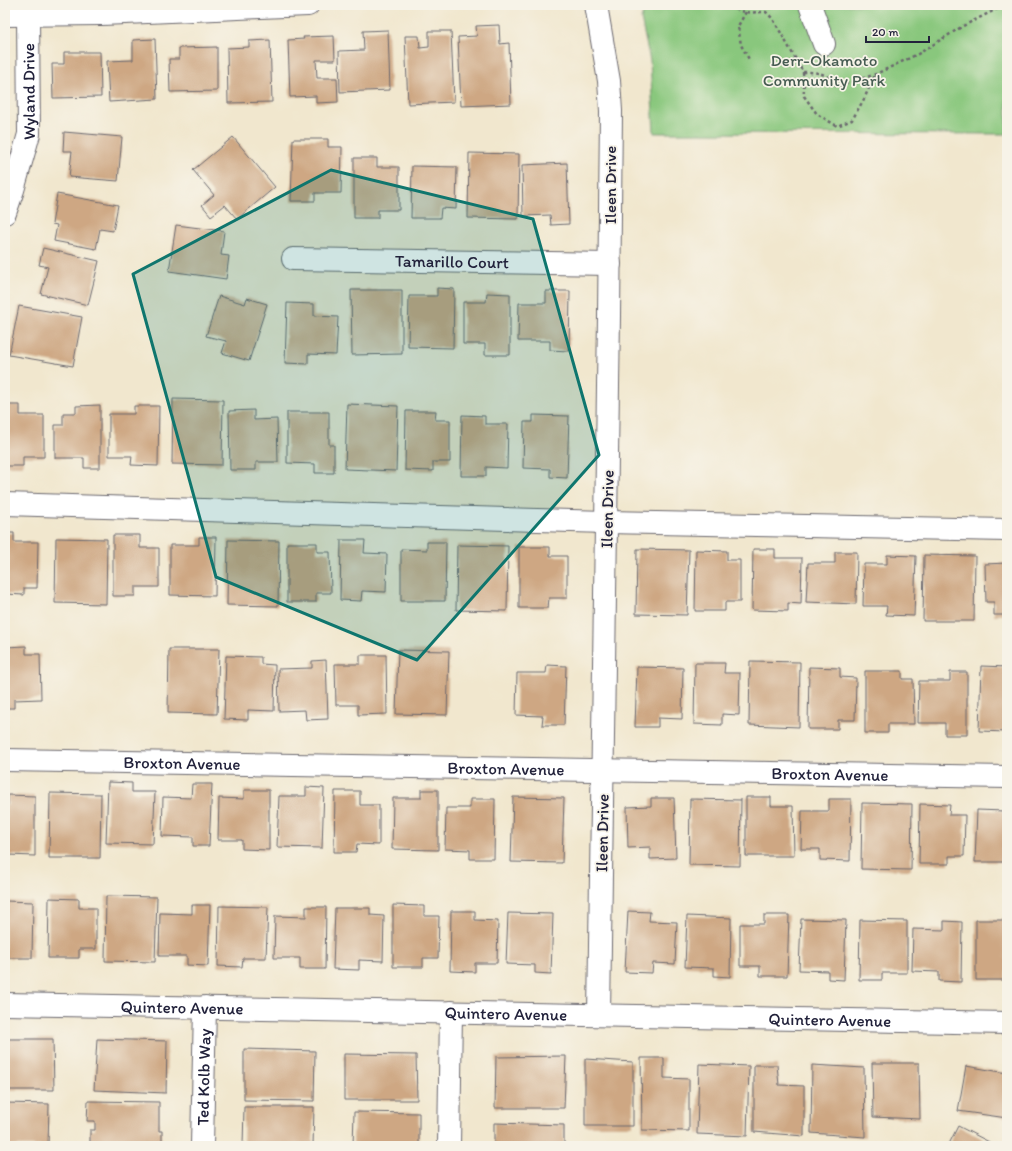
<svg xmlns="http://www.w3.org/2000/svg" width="1012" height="1151" viewBox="0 0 1012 1151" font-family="Itim,sans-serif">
  <rect width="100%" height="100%" fill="#f7f3e8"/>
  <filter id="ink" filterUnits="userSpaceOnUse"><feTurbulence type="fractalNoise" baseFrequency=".025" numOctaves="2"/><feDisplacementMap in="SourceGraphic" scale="8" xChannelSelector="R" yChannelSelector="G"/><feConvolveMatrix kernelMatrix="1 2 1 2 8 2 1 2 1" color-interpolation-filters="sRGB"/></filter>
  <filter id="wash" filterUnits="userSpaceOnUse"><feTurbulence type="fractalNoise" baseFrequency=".012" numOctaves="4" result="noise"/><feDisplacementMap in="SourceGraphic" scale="16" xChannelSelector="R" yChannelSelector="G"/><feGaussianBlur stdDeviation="0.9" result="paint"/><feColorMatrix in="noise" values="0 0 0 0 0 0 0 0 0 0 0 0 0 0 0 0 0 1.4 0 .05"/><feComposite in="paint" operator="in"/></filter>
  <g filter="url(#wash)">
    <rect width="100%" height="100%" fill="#f1e7ce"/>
    <!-- green -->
    <polygon fill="#89c77d" stroke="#56745c" points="646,5 1007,5 1007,134 654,133 650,61 641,19"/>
    <g id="blocks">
      <!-- building -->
      <g fill="#cea783">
        <polygon points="499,25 500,44 509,43 511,104 461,106 458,37 477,36 476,26"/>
        <polygon points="388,30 390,90 340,92 339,51 364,50 363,31"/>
        <polygon points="429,31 451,31 454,102 408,104 405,36 419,36 420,48 429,47"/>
        <polygon points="334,36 335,60 316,60 317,78 337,78 338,102 316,103 316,96 290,97 288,40 304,39 303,37"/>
        <polygon points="155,39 157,99 109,102 107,61 133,60 133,40"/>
        <polygon points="270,40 272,102 228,103 227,48 249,47 249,41"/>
        <polygon points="217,47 217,91 170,92 169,59 179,59 179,48"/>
        <polygon points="64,52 100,52 101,97 53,98 52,64 64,64"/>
        <polygon points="64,132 122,137 118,181 69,177 72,151 63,151"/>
        <polygon points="233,137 275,187 237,219 225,205 211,216 202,205 214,195 193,170"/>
        <polygon points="293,139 328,139 328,147 342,147 341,193 315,193 315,201 291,201"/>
        <polygon points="469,153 519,154 518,219 468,218"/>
        <polygon points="354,158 377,158 377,167 399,167 399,210 378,210 378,218 354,218"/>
        <polygon points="567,163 569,224 551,225 550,215 523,216 522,165"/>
        <polygon points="412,166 457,167 456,209 441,208 440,218 411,218"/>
        <polygon points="57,194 118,205 113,231 100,229 96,249 54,241 57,225 52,224"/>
        <polygon points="176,225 224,231 221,255 229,256 226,279 169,271"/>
        <polygon points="43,248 99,261 88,305 41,294 48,267 39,265"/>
        <polygon points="437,288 454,289 453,348 408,347 409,296 437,296"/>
        <polygon points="351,290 402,290 402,354 352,355"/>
        <polygon points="546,291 570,291 569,351 550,350 550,341 518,341 519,303 546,303"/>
        <polygon points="487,293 510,294 510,355 485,355 485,344 463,344 463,302 486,302"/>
        <polygon points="219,296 245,304 247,298 267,304 249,361 222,353 226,341 206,336"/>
        <polygon points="287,303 314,304 314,316 338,317 336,355 308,354 308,364 285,363"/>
        <polygon points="19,306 82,317 73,366 9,355"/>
        <polygon points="173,399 223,400 222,465 172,464"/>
        <polygon points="347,404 398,406 396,471 345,469"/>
        <polygon points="5,405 20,405 20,415 44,415 44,457 23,457 23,466 5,466"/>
        <polygon points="100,405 100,468 84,468 84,458 55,458 55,425 63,425 63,413 76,413 76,406"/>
        <polygon points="134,406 159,406 158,466 131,465 132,456 109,456 109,414 134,414"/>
        <polygon points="254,410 254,420 277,419 278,462 256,462 256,470 230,470 229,411"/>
        <polygon points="406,411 436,411 435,420 450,420 450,462 433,462 433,471 405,470"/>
        <polygon points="287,412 329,412 329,445 334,445 334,473 315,473 315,464 287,463"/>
        <polygon points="462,415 485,416 485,424 508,424 507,468 486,467 486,476 461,476"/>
        <polygon points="533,415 569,416 567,478 550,477 550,469 523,468 524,422 533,422"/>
        <polygon points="5,533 14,533 14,542 38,542 37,588 24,588 24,595 5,594"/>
        <polygon points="113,535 140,535 140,548 159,548 159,587 135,587 135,596 113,596"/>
        <polygon points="199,537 216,537 215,596 170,595 170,545 199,545"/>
        <polygon points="56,538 107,539 106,604 55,603"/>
        <polygon points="228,540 279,541 278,606 227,605"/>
        <polygon points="341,540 365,540 364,553 387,554 386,592 362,591 361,601 340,600"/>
        <polygon points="427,542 446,542 445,601 401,601 401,549 427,550"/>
        <polygon points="287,543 317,543 317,552 330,552 331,593 316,593 316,602 287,602"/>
        <polygon points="457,545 508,546 507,611 456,610"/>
        <polygon points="519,547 550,547 550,556 567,556 567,598 549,598 548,608 519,608"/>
        <polygon points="637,549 689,550 687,615 636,614"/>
        <polygon points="753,549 775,549 775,558 802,558 801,604 788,603 788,611 752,610"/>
        <polygon points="696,550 727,551 727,560 740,560 740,602 725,602 725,611 695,611"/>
        <polygon points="835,552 857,552 856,604 806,602 808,563 835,563"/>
        <polygon points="887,555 916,556 914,616 886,615 887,606 863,606 864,564 887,564"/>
        <polygon points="924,555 975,556 974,621 923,621"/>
        <polygon points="1007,563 1007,615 994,615 994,602 986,602 985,564"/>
        <polygon points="26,646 26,654 40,654 41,699 14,700 14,708 5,708 5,647"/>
        <polygon points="169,649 219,649 217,714 168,713"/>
        <polygon points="398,650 449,651 447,715 396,714"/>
        <polygon points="360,655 386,655 387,714 358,715 358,705 336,705 335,664 360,664"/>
        <polygon points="226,656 261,657 261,664 275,665 274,711 248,710 248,720 224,719"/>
        <polygon points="326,660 328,719 306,720 305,710 279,711 278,669 312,668 312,661"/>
        <polygon points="750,661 800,662 799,727 749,725"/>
        <polygon points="695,663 725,663 724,673 740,673 739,715 722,714 722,725 694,724"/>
        <polygon points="547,665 566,666 564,725 542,725 543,716 516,715 517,673 546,673"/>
        <polygon points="981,666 1007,667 1007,732 979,731"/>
        <polygon points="637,667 683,668 682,719 658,718 658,727 635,727"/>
        <polygon points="809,667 840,668 840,677 856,678 855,720 838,720 838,729 808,729"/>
        <polygon points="865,671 902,671 902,679 913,679 914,724 888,724 888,733 865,733"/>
        <polygon points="950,672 967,672 967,735 945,735 945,723 918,723 919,681 950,681"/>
        <polygon points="108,782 132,783 132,792 155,792 153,844 106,843"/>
        <polygon points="192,784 212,784 209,846 193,846 193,837 162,836 163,797 191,798"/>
        <polygon points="306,787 324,788 322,848 277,847 279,796 306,796"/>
        <polygon points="244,790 269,790 269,850 242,849 242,840 218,840 219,798 244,799"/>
        <polygon points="421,790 438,790 438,850 392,849 393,798 421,798"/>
        <polygon points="335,791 360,791 360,805 379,805 379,845 357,844 356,852 334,852"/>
        <polygon points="50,793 101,794 100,858 49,858"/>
        <polygon points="8,795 35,796 35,856 8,855 8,846 5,846 5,805 8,805"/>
        <polygon points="513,797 564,798 562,863 511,862"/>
        <polygon points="746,797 771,797 771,806 793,806 794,856 746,856"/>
        <polygon points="651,798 674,798 676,858 650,859 650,847 628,848 627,807 651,806"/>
        <polygon points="470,799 495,799 494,859 470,859 470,850 445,849 446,808 470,808"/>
        <polygon points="690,799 741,800 740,866 689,865"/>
        <polygon points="829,799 851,799 850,861 820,860 820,849 801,849 802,811 829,811"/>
        <polygon points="1004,802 1007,802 1007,862 975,862 977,810 1004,811"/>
        <polygon points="862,803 912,804 911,870 861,869"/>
        <polygon points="920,804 950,805 949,815 965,815 964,856 949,856 949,864 919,864"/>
        <polygon points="106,896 157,897 155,962 105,961"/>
        <polygon points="49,898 79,899 79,908 96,908 96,949 79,949 79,958 48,958"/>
        <polygon points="5,901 33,902 32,958 5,958"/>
        <polygon points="192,905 210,905 208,966 187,965 187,956 159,956 160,913 192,914"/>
        <polygon points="393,905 424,906 424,916 439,916 438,958 423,958 423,967 393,967"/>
        <polygon points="219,906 268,907 266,958 243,958 242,967 218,966"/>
        <polygon points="306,907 326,907 325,969 300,969 300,958 274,958 275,916 306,917"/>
        <polygon points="335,908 370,908 370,915 384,916 383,961 359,960 359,970 333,969"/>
        <polygon points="451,911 475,911 475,920 498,921 497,963 475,963 475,972 450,971"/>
        <polygon points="628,911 650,912 649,921 677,922 675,964 653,963 652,973 625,972"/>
        <polygon points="508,913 553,914 551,974 535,973 535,965 506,964"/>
        <polygon points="764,915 789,915 787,976 760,976 760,966 740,966 740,924 764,924"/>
        <polygon points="687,916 731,918 730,977 714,976 714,968 685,967"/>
        <polygon points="801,919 846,920 844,980 828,979 828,971 799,970"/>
        <polygon points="860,920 907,921 907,973 882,973 882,980 859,980"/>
        <polygon points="976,920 1006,920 1007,971 1006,971 1006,980 976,980"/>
        <polygon points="944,921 962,922 961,982 939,981 939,972 912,971 913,929 944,930"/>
        <polygon points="5,1039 53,1039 54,1090 5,1090"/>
        <polygon points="97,1039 167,1041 166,1093 94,1090"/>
        <polygon points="244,1049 315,1051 314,1101 244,1100"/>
        <polygon points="344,1054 416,1055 417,1100 344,1100"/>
        <polygon points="566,1056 564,1108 495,1108 496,1057"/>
        <polygon points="641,1058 664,1058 664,1078 689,1079 689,1131 642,1130"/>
        <polygon points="585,1059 633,1062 633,1126 585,1126"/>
        <polygon points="872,1063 919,1063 920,1119 873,1117"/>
        <polygon points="699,1064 749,1066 747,1136 697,1134"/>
        <polygon points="754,1065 777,1065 779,1085 804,1086 804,1136 754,1132"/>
        <polygon points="812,1065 864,1068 865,1137 811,1133"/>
        <polygon points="966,1066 1007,1073 1007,1118 958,1111"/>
        <polygon points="88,1101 159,1102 159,1131 162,1131 162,1146 90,1146 90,1130 95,1130 95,1121 87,1121"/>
        <polygon points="5,1103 49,1104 48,1146 5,1146"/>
        <polygon points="244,1107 314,1107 313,1146 243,1146"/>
        <polygon points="354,1112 419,1113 419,1146 353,1146"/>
        <polygon points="494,1123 564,1125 564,1146 494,1146"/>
        <polygon points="958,1126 997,1146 948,1146"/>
      </g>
    </g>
  </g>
  <g filter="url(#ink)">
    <use href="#blocks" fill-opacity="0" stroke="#6a676e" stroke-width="1"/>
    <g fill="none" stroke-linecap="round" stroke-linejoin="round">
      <defs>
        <g id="minor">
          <polyline points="596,5 609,81 611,111 609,316 599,1015"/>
          <polyline points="810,5 824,44"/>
          <polyline points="5,15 102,14 308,5"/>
          <path id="s1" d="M5,213l8,-23 16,-56 -1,-119"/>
          <path id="s2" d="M293,259l317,5"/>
          <polyline points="5,504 606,522 1007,530"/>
          <path id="s3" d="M5,760l1002,17"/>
          <path id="s4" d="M5,1004l1002,19"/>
          <path id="s5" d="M202,1146l3,-139"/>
          <polyline points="449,1146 451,1012"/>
        </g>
      </defs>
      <!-- minor casing -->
      <use href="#minor" stroke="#6a676e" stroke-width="24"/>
      <!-- path -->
      <g stroke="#6a676e" stroke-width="2.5" stroke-dasharray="3 3" stroke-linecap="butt">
        <path d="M731,5c8,10 23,7 35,7l7,7 30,53c15,0 26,1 34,15l39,-13 42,-20 45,-28 42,-21"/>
        <polyline points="1002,5 1007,15"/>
        <polyline points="746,12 738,26 741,45 750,61"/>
        <polyline points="803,72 804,96 817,114 837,126 852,120 864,99 875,75"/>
      </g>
      <!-- minor -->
      <use href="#minor" stroke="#fff" stroke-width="22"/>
    </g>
  </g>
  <!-- marked area -->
  <path fill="#0f766e" fill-opacity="0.2" stroke="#0f766e" stroke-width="3" stroke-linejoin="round" d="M331,170l202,49 66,236 -182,205 -201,-83 -83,-303z"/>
  <g text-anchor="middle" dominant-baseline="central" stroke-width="3.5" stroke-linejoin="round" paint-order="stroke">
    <!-- park labels -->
    <g font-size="17" fill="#465c52" stroke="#f7f3e8">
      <text x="824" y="60">Derr-Okamoto<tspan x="824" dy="20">Community Park</tspan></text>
    </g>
    <!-- street labels -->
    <g font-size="17" fill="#22223b" stroke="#f7f3e8">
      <text stroke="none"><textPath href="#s1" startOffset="125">Wyland Drive</textPath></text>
      <text transform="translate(610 185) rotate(-90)">Ileen Drive</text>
      <text stroke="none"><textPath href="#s2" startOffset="159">Tamarillo Court</textPath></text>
      <text transform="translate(607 509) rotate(-89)">Ileen Drive</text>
      <text stroke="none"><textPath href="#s3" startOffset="177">Broxton Avenue</textPath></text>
      <text stroke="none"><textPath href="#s3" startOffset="501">Broxton Avenue</textPath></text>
      <text stroke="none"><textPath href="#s3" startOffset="825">Broxton Avenue</textPath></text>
      <text transform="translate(602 833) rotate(-89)">Ileen Drive</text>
      <text stroke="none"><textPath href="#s4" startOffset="177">Quintero Avenue</textPath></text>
      <text stroke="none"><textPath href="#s4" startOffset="501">Quintero Avenue</textPath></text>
      <text stroke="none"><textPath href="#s4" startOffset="825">Quintero Avenue</textPath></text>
      <text stroke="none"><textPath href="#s5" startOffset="69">Ted Kolb Way</textPath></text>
    </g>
  </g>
  <!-- margin -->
  <rect width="1012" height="1151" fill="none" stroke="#f7f3e8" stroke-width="20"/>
  <!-- scale -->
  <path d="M866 36v6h63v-6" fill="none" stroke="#22223b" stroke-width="2"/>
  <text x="872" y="36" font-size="12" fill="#22223b" stroke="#f7f3e8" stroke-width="3" paint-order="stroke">20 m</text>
</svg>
